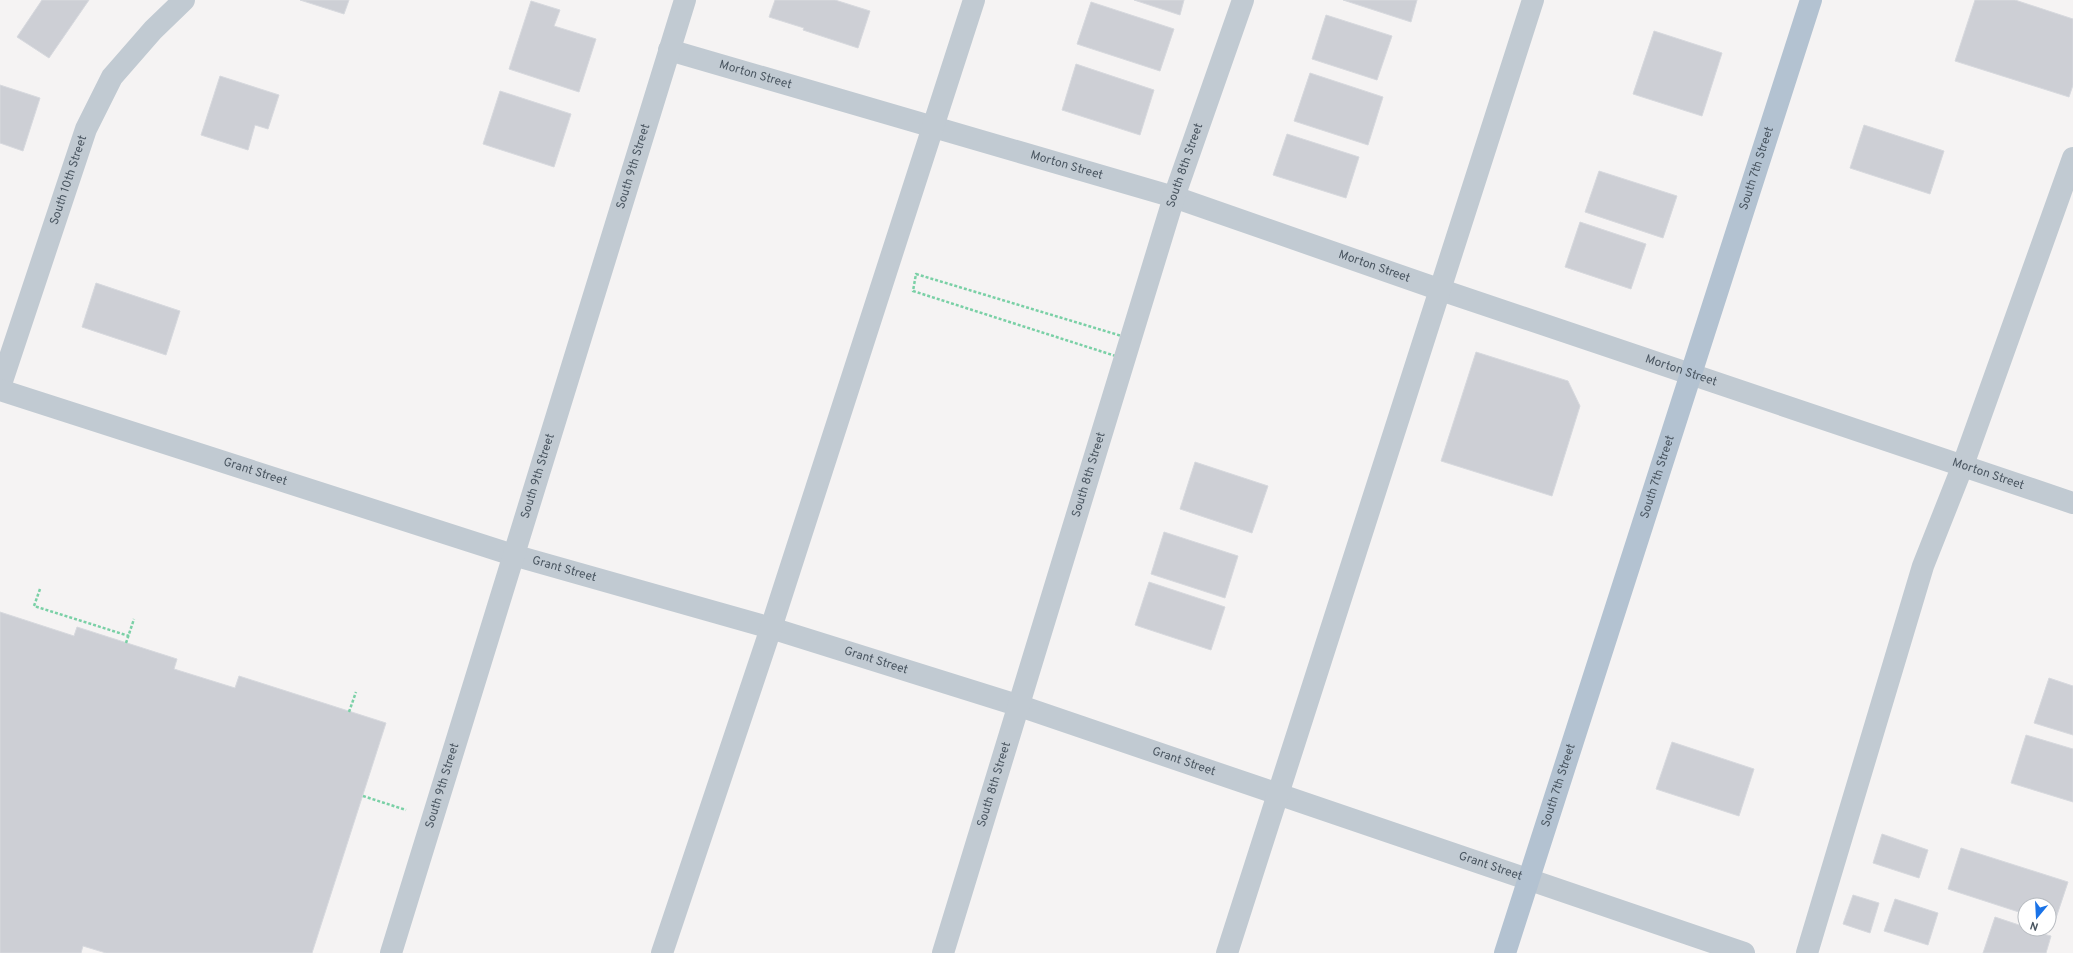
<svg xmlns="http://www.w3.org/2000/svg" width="2073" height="953" viewBox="0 0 2073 953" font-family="Overpass,sans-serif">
  <rect width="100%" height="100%" fill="#f5f3f3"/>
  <!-- building -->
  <g fill="#cdcfd5" stroke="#d7d9de">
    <polygon points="42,0 89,0 49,58 17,37"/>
    <polygon points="300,0 349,0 344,14"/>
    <polygon points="775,0 835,0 870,11 858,48 803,30 804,28 769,17"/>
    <polygon points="1134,0 1184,0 1180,15"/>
    <polygon points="1343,0 1417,0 1411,22"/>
    <polygon points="1975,0 2015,0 2073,19 2073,85 2069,97 1955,61"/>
    <polygon points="531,1 560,10 554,26 596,39 579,92 509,69"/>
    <polygon points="1091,2 1174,29 1160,71 1077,44"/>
    <polygon points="1326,15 1392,36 1377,80 1312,59"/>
    <polygon points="1654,31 1722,53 1702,116 1633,94"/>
    <polygon points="1076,64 1154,90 1140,135 1062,110"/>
    <polygon points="1310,73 1383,97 1368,145 1294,121"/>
    <polygon points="220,76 279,95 268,129 255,125 248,150 201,135"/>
    <polygon points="0,85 40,98 23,151 0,143"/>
    <polygon points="500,91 571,114 554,167 483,144"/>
    <polygon points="1864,125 1944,151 1930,194 1850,168"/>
    <polygon points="1287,134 1359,157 1346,198 1273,175"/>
    <polygon points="1599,171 1677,196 1663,238 1585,212"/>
    <polygon points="1580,222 1646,244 1631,289 1565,267"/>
    <polygon points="96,283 180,311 166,355 82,327"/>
    <polygon points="1476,352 1568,381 1580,406 1552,496 1441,461"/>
    <polygon points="1195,462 1268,486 1252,533 1180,509"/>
    <polygon points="1164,532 1238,556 1225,598 1151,574"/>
    <polygon points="1149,582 1225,607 1211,650 1135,625"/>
    <polygon points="0,612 74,636 77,627 177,659 174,669 235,688 239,676 386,723 312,953 106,953 83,946 81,953 0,953"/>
    <polygon points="2049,678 2073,686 2073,735 2034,723"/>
    <polygon points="2026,735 2073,749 2073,802 2011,783"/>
    <polygon points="1672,742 1754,769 1739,816 1656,789"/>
    <polygon points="1882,834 1928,850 1919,878 1873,863"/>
    <polygon points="1961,848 2068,882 2054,924 2049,922 2049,905 2025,905 2025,914 1948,889"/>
    <polygon points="1853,895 1879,903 1870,933 1843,924"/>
    <polygon points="1895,899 1938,913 1928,945 1884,931"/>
    <polygon points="1995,917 2025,927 2025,929 2051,936 2046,953 1983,953"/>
  </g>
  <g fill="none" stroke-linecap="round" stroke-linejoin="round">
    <!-- path -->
    <g stroke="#7ad0a6" stroke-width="2.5" stroke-dasharray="3 2" stroke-linecap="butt">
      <polygon points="916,274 1125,337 1125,359 913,291"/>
      <polyline points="40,589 34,606 129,636"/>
      <polyline points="126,643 134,619"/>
      <polyline points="349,712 356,692"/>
      <polyline points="363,796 406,810"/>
    </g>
    <!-- minor -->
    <g stroke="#c1cad2" stroke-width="22">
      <path id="s1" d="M669,50l505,147 267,93 632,213"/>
      <path id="s2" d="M0,387l86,-258 26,-52 41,-47 31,-30"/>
      <path id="s3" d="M0,390l513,165 258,73 249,78 724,247"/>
      <path id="s4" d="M391,953l294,-953"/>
      <polyline points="662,953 771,628 974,0"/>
      <path id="s5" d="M943,953l231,-756 69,-197"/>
      <polyline points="1227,953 1533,0"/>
      <polyline points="1807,953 1923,566 1963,465 2073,158"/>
    </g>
    <!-- major -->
    <path stroke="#b3c2d1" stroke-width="22" id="s6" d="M1505,953l306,-953"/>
  </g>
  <g text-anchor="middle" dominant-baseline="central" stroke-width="3.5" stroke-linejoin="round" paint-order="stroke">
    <!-- street labels -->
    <g font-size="12" fill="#4a5661" stroke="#fff">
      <text stroke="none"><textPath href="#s1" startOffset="90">Morton Street</textPath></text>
      <text stroke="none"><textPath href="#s1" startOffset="414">Morton Street</textPath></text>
      <text stroke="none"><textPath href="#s5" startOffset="824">South 8th Street</textPath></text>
      <text stroke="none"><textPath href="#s4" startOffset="823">South 9th Street</textPath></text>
      <text stroke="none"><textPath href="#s6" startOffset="824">South 7th Street</textPath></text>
      <text stroke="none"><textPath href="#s2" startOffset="218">South 10th Street</textPath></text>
      <text stroke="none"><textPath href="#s1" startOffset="738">Morton Street</textPath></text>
      <text stroke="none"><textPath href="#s1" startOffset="1062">Morton Street</textPath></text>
      <text stroke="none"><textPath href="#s3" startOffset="268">Grant Street</textPath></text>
      <text stroke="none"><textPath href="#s1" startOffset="1386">Morton Street</textPath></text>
      <text stroke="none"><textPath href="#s5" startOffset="500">South 8th Street</textPath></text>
      <text stroke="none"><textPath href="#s4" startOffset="499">South 9th Street</textPath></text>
      <text stroke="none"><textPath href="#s6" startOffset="500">South 7th Street</textPath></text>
      <text stroke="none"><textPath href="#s3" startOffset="592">Grant Street</textPath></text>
      <text stroke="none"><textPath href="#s3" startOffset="917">Grant Street</textPath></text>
      <text stroke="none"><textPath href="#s3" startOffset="1241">Grant Street</textPath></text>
      <text stroke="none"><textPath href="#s5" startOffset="176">South 8th Street</textPath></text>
      <text stroke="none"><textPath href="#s6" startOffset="176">South 7th Street</textPath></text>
      <text stroke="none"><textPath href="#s4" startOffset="175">South 9th Street</textPath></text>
      <text stroke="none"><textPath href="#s3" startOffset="1565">Grant Street</textPath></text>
    </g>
  </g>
  <!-- north arrow -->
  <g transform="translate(2037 917) rotate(198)"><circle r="19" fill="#ffffff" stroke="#b7bbc0"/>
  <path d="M0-3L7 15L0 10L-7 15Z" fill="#1a73e8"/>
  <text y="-6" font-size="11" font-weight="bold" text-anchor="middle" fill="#4a5661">N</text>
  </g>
</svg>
